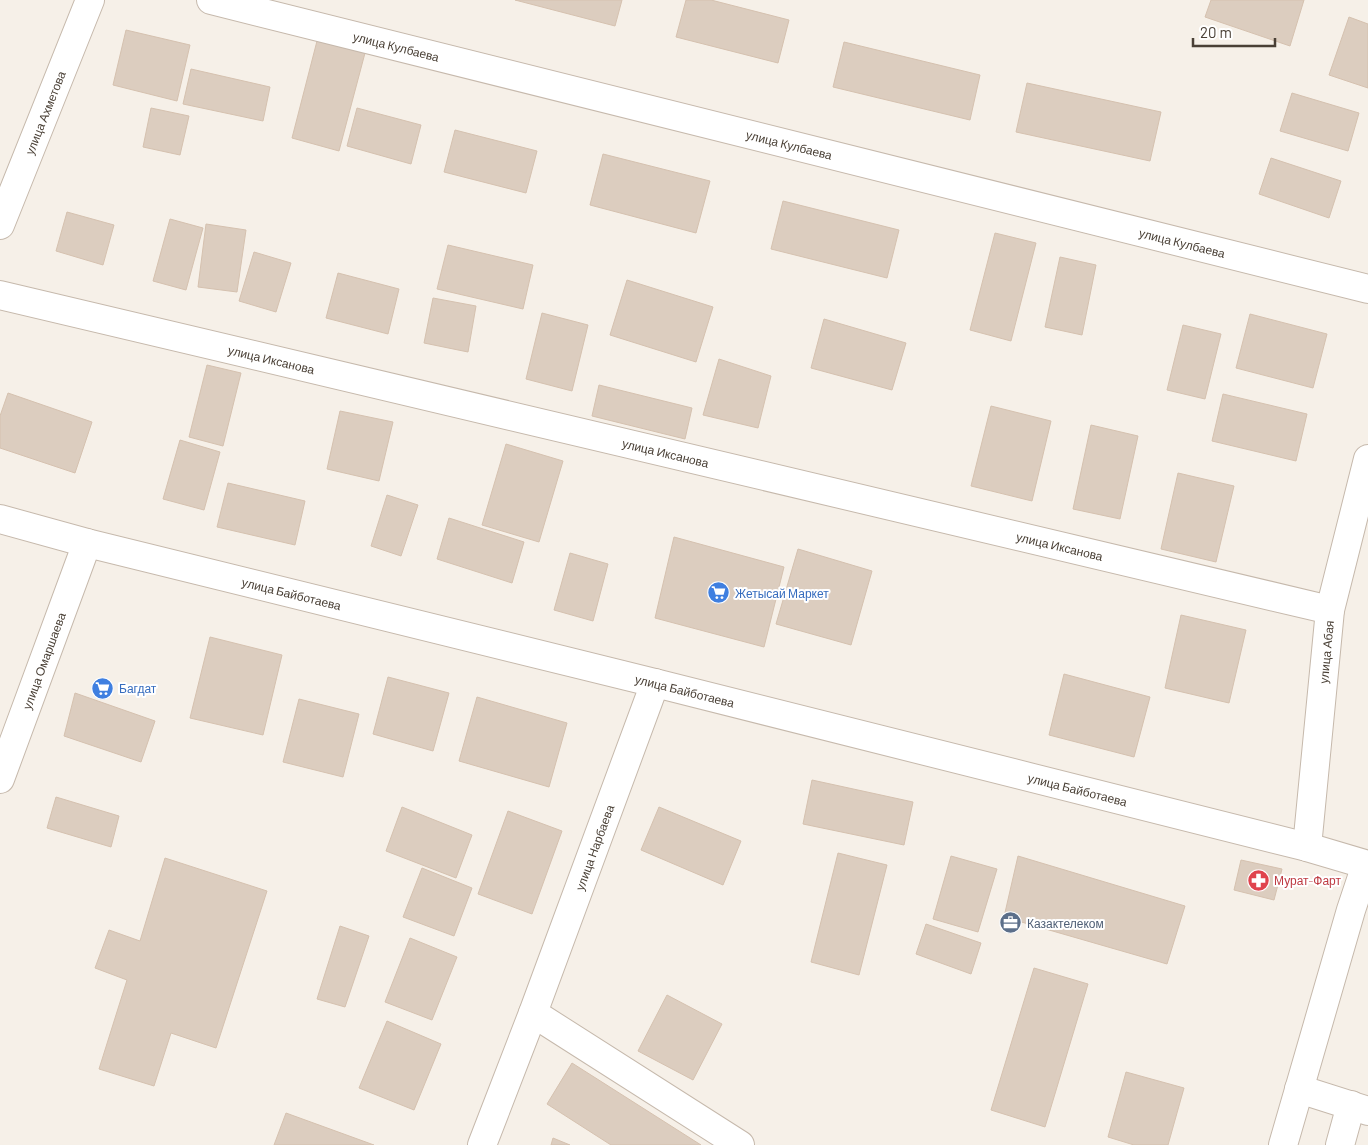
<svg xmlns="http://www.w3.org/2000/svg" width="1368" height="1145" viewBox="0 0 1368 1145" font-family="Barlow,sans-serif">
  <rect width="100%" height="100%" fill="#f6f0e8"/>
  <!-- building -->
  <g fill="#dccdbf" stroke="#d5c1af">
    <polygon points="515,0 622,0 615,26"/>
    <polygon points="686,0 711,0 789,20 778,63 676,37"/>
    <polygon points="1211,0 1304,0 1290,46 1205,17"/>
    <polygon points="1349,17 1368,24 1368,88 1329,75"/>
    <polygon points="126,30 190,45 177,101 113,85"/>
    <polygon points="317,41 365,53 339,151 292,138"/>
    <polygon points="844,42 980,75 970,120 833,87"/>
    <polygon points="191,69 270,87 263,121 183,104"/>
    <polygon points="1027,83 1161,112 1150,161 1016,132"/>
    <polygon points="1292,93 1359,113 1348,151 1280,131"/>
    <polygon points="151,108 189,116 180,155 143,147"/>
    <polygon points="357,108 421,125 411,164 347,146"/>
    <polygon points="455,130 537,151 526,193 444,172"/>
    <polygon points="603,154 710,181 696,233 590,205"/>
    <polygon points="1271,158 1341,181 1329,218 1259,194"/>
    <polygon points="783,201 899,230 887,278 771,249"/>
    <polygon points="67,212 114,225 103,265 56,251"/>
    <polygon points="170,219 203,228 186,290 153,281"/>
    <polygon points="206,224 246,230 237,292 198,287"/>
    <polygon points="995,233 1036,243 1011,341 970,330"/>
    <polygon points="448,245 533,265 523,309 437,289"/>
    <polygon points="254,252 291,263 276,312 239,301"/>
    <polygon points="1060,257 1096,265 1082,335 1045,327"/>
    <polygon points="338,273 399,289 388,334 326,318"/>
    <polygon points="627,280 713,307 696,362 610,335"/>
    <polygon points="433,298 476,306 468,352 424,343"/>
    <polygon points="542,313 588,325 572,391 526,379"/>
    <polygon points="1250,314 1327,334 1313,388 1236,368"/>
    <polygon points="824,319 906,343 892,390 811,368"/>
    <polygon points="1183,325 1221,334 1205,399 1167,390"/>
    <polygon points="719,359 771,376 758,428 703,415"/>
    <polygon points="207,365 241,373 223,446 189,437"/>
    <polygon points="599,385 692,408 685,439 592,416"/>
    <polygon points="8,393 92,422 75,473 0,448 0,416"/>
    <polygon points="1223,394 1307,414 1296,461 1212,441"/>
    <polygon points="991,406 1051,421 1032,501 971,486"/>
    <polygon points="340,411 393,422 379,481 327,469"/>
    <polygon points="1091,425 1138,436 1120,519 1073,509"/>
    <polygon points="180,440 220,452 204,510 163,499"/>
    <polygon points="506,444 563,461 539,542 482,525"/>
    <polygon points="1178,473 1234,486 1216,562 1161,549"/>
    <polygon points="228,483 305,501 295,545 217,527"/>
    <polygon points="387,495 418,505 401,556 371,546"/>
    <polygon points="449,518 524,542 512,583 437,559"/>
    <polygon points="674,537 784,567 764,647 655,618"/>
    <polygon points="798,549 872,571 851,645 776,624"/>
    <polygon points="570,553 608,564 593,621 554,610"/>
    <polygon points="1181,615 1246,630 1229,703 1165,688"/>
    <polygon points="210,637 282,655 263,735 190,718"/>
    <polygon points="1064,674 1150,697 1134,757 1049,735"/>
    <polygon points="388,677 449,693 433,751 373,734"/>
    <polygon points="75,693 155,721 141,762 64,736"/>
    <polygon points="477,697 567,723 549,787 459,761"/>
    <polygon points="299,699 359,714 343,777 283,762"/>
    <polygon points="812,780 913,802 904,845 803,824"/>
    <polygon points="56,797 119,816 111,847 47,828"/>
    <polygon points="402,807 472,835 456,878 386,851"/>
    <polygon points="659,807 741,841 723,885 641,850"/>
    <polygon points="508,811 562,831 532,914 478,894"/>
    <polygon points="838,853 887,865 859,975 811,962"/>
    <polygon points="951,856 997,869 978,932 933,919"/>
    <polygon points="1018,856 1185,906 1167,964 1004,917"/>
    <polygon points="165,858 267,891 216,1048 171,1033 154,1086 99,1069 127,980 95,968 109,930 140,941"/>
    <polygon points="1241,860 1282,869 1274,900 1234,890"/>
    <polygon points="422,868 472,888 454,936 403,917"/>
    <polygon points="926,924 981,943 971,974 916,954"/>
    <polygon points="340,926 369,936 345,1007 317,999"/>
    <polygon points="410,938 457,957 432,1020 385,1002"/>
    <polygon points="1034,968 1088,984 1045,1127 991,1110"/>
    <polygon points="667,995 722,1024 693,1080 638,1051"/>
    <polygon points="387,1021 441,1044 414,1110 359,1088"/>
    <polygon points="572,1063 701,1145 611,1145 547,1104"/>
    <polygon points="1126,1072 1184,1088 1168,1145 1134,1145 1108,1137"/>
    <polygon points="286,1113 374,1145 274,1145"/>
    <polygon points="553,1138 570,1145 551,1145"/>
  </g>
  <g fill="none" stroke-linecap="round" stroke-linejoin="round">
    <defs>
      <g id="minor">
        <path id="s1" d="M211,0l1157,289"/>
        <path id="s2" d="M0,225l90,-225"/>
        <path id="s3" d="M0,295l1330,315"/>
        <path id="s4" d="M0,519l87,24 568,140 652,164 61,18"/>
        <path id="s5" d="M0,779l87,-236"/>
        <path id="s6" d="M1307,847l23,-237 38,-151"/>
        <polyline points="533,1013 740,1145"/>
        <polyline points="1299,1089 1368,1111"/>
        <path id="s7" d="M482,1145l51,-132 122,-330"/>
        <polyline points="1283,1145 1351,910 1366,865"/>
        <polyline points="1340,1145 1351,1105"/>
      </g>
    </defs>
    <!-- minor casing -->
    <use href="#minor" stroke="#c6b9ac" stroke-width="30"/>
    <!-- minor -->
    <use href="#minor" stroke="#fff" stroke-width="28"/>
  </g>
  <!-- icons -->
  <defs>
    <symbol id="supermarket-disc" viewBox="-11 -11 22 22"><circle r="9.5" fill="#3f7fe0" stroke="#fff"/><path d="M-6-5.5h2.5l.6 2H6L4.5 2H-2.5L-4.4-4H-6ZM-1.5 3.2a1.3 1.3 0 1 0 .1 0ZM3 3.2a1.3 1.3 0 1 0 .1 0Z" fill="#fff"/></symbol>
    <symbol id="pharmacy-disc" viewBox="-11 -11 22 22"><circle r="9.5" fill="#e0444e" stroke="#fff"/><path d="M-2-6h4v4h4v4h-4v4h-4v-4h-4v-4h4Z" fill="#fff"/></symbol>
    <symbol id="office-disc" viewBox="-11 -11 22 22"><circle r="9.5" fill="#5c6f8a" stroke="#fff"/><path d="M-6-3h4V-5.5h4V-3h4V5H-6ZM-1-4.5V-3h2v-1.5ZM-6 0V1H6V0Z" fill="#fff"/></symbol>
  </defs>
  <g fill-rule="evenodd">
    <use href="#supermarket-disc" x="706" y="580" width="25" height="25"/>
    <use href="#supermarket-disc" x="90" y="676" width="25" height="25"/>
    <use href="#pharmacy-disc" x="1246" y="868" width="25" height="25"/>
    <use href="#office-disc" x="998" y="910" width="25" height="25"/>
  </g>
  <g text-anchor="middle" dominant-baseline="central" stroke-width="4" stroke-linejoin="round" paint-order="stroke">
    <!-- street labels -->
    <g font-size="12" fill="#4a4036" stroke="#fff">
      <text stroke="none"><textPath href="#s1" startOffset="191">улица Кулбаева</textPath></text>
      <text stroke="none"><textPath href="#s2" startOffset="121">улица Ахметова</textPath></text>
      <text stroke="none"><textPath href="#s1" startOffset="596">улица Кулбаева</textPath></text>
      <text stroke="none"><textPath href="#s1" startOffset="1001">улица Кулбаева</textPath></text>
      <text stroke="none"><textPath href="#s3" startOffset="279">улица Иксанова</textPath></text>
      <text stroke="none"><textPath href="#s3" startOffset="684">улица Иксанова</textPath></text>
      <text stroke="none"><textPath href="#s3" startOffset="1089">улица Иксанова</textPath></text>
      <text stroke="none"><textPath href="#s4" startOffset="301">улица Байботаева</textPath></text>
      <text stroke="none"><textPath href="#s6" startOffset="196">улица Абая</textPath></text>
      <text stroke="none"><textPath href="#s5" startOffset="126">улица Омаршаева</textPath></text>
      <text stroke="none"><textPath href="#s4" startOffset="706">улица Байботаева</textPath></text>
      <text stroke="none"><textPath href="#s4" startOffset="1111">улица Байботаева</textPath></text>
      <text stroke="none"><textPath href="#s7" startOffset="318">улица Нарбаева</textPath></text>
    </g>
    <!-- shop labels -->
    <g font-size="12" fill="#366cbe" stroke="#fff" text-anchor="start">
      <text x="735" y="593">Жетысай Маркет</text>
      <text x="119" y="688">Багдат</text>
    </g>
    <!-- health labels -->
    <g font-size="12" fill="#be3a42" stroke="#fff" text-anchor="start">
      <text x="1274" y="880">Мурат-Фарт</text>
    </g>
    <!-- service labels -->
    <g font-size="12" fill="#4e5e75" stroke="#fff" text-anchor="start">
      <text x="1027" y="923">Казактелеком</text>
    </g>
  </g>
  <!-- scale -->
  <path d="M1193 38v8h82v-8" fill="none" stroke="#4a4036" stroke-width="2.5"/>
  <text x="1200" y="38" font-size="15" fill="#4a4036" stroke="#ffffff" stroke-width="4" paint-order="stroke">20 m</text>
</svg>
